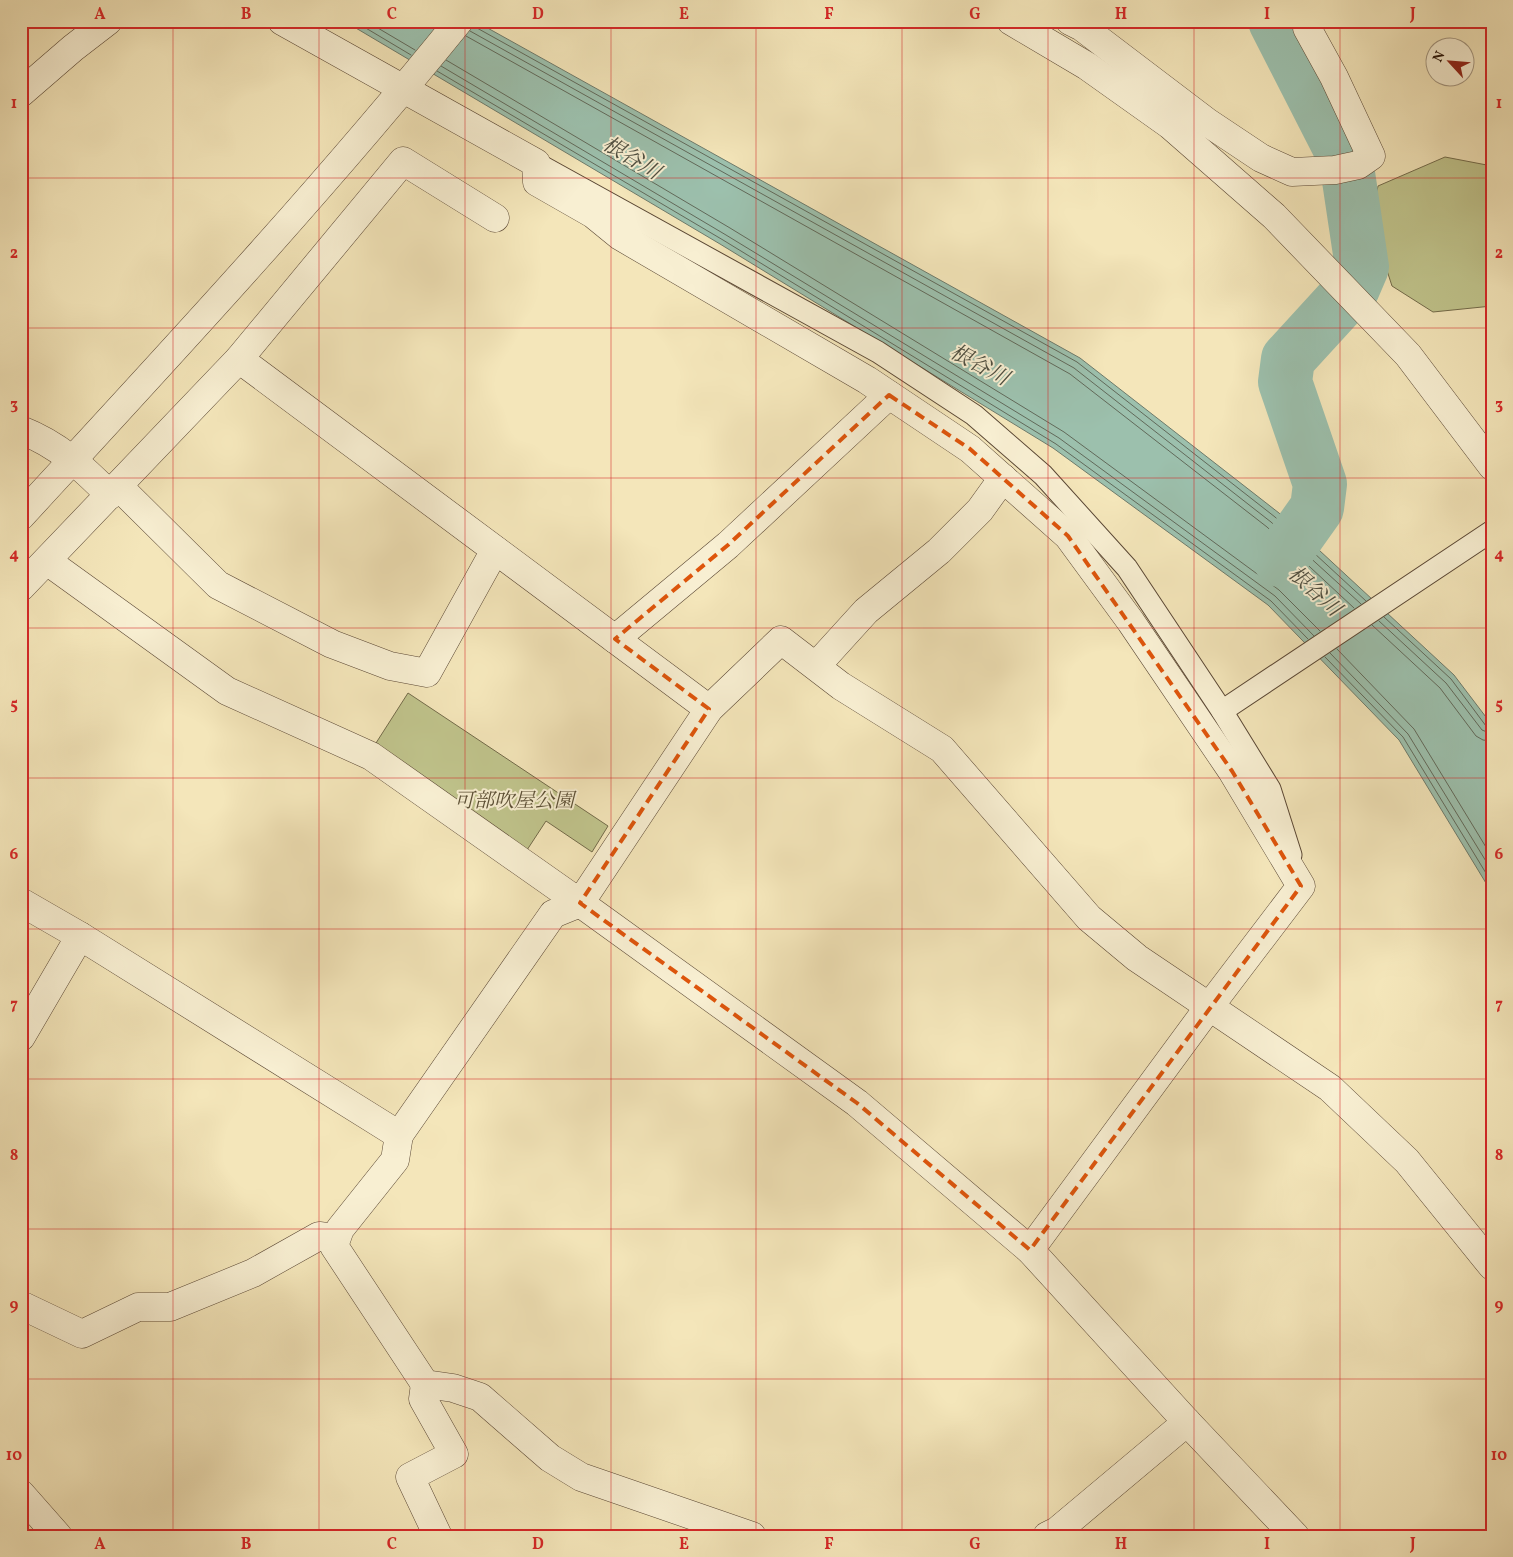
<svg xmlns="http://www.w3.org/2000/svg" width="1513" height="1557" viewBox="0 0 1513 1557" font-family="Vollkorn,'Noto Serif JP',serif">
  <rect width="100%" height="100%" fill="#f4e6ba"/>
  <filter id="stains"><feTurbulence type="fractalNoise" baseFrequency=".004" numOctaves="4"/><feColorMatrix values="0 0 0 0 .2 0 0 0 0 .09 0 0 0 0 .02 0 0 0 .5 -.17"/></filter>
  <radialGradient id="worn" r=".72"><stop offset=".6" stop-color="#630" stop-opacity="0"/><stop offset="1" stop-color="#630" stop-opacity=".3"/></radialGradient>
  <!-- green -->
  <g fill="#c0c48c" stroke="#736b4a">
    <polygon points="1445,157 1492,166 1492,306 1433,312 1392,286 1371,221 1378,186"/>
    <polygon points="408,693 608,826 592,852 546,821 527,850 376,743"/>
  </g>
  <!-- water -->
  <polygon fill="#9cc0ad" stroke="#6d7a6b" points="344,21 475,21 1080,358 1279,513 1454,675 1492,725 1492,893 1399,740 1268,605 1053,448 720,244"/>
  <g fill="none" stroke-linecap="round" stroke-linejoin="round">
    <!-- shore -->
    <g stroke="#61695a" stroke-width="1">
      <polyline points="354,21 411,55"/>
      <polyline points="366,21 415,50"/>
      <polyline points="474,23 477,28 1077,362 1275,517 1366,601"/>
      <polyline points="470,31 1074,368 1271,522 1361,604"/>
      <polyline points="466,36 1070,374 1267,527 1354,608"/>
      <polyline points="446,60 730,228 1064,432 1279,590 1320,631"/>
      <polyline points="441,66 726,235 1059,438 1275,596 1314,636"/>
      <polyline points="437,71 723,240 1056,444 1271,601 1308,639"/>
      <polyline points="1384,617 1451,679 1486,726 1492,728"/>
      <polyline points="1379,621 1446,683 1482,730 1492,734"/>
      <polyline points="1372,625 1440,688 1476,736 1483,740 1492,741"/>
      <polyline points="1337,649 1414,729 1492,857"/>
      <polyline points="1330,653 1408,734 1492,871"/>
      <polyline points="1325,657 1403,737 1492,883"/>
    </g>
    <!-- river -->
    <polyline stroke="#9cc0ad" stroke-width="54" points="1275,21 1346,160 1362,267 1353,288 1288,359 1285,382 1320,484 1317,508 1280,560"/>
    <defs>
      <g id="pedestrian">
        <polyline points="536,163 878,352 974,415 1043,475 1127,568 1222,711 1270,789 1291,855"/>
        <polyline points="1222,711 1492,531"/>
      </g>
      <g id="minor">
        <polyline points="282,21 536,163 537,182 593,214 620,236 867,380 970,449 1068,536 1131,622 1232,771 1301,886 1209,1007 1030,1250"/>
        <polyline points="1011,21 1087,66 1170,125 1274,216 1408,355 1492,466"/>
        <polyline points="1070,21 1082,27 1207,122 1261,158 1292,172 1335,170 1358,165 1371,156 1334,77 1307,28"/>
        <polyline points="21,93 73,48 108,21"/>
        <polyline points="239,359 709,709"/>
        <path d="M21,430c38,15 61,37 89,65"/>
        <polyline points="118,486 218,585 332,644 390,666 427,673 495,550"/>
        <polyline points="47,561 227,691 371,756 580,903 709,709 781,640 841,686 942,749 1089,918 1137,958 1330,1088 1407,1161 1492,1266"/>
        <polyline points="21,587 239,359 403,161 495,218"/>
        <polyline points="615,639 728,545 889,395"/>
        <polyline points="816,666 866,611 939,551 980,510 1003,478"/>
        <polyline points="21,902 80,936 399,1135 553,914 580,903 857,1103 1030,1250 1187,1422 1295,1536"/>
        <polyline points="21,1037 80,936"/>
        <polyline points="399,1135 395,1160 340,1229 334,1246 425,1384 453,1388 480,1397 550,1458 581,1477 752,1536"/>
        <polyline points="21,1305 82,1334 138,1307 170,1307 253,1273 319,1236 335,1238"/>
        <polyline points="425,1384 423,1399 454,1454 410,1477 438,1536"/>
        <polyline points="21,1494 58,1536"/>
        <polyline points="1047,1536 1057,1531 1187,1422"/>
      </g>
      <path id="tertiary" d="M21,516c149,-162 299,-323 438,-495"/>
    </defs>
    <!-- pedestrian casing -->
    <use href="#pedestrian" stroke="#5a4734" stroke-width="23"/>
    <!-- minor casing -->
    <use href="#minor" stroke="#5a4734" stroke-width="29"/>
    <!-- tertiary casing -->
    <use href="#tertiary" stroke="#5a4734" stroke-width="29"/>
    <!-- pedestrian -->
    <use href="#pedestrian" stroke="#f8efd2" stroke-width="21"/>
    <!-- minor -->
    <use href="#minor" stroke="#f8efd2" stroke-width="28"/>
    <!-- tertiary -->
    <use href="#tertiary" stroke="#f8efd2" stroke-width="28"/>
  </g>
  <!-- marked area -->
  <path fill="none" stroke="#de550c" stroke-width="4" stroke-dasharray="10 6" stroke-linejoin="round" d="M889,395l81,54 98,87 164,235 69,115 -271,364 -173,-147 -277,-200 129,-194 -94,-70 113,-94z"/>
  <!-- grid -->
  <path fill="none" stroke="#d62828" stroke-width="1" stroke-opacity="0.55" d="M173,21v1515M319,21v1515M465,21v1515M611,21v1515M756,21v1515M902,21v1515M1048,21v1515M1194,21v1515M1340,21v1515M21,178h1471M21,328h1471M21,478h1471M21,628h1471M21,778h1471M21,929h1471M21,1079h1471M21,1229h1471M21,1379h1471"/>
  <g text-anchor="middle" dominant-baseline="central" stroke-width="4" stroke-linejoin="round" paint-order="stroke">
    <!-- park labels -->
    <g font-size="20" font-style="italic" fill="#5c5036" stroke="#f8efd2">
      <text x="514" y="802">可部吹屋公園</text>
    </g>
    <!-- water labels -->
    <g font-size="21" font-style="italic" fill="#4f4f41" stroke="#f8efd2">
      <text transform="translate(631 159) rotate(31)">根谷川</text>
      <text transform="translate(979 366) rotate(28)">根谷川</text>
      <text transform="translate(1314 592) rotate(42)">根谷川</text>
    </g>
  </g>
  <!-- margin -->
  <rect width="1513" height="1557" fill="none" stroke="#f4e6ba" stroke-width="55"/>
  <!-- north arrow -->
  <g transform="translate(1450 62) rotate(296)"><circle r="24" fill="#f8efd2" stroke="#a49781"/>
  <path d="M0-4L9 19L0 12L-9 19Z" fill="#8f2418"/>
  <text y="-8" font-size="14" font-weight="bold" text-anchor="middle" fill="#261207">N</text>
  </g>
  <rect x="28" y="28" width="1458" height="1502" fill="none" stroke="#d62828" stroke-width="2"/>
  <g font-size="16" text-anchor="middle" font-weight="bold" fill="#d62828">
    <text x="100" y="19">A</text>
    <text x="246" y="19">B</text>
    <text x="392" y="19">C</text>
    <text x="538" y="19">D</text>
    <text x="684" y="19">E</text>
    <text x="829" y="19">F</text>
    <text x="975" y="19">G</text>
    <text x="1121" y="19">H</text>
    <text x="1267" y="19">I</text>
    <text x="1413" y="19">J</text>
    <text x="14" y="108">1</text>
    <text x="1499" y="108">1</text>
    <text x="14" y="258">2</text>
    <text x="1499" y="258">2</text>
    <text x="14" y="409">3</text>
    <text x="1499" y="409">3</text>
    <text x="14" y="559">4</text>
    <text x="1499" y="559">4</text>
    <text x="14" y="709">5</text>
    <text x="1499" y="709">5</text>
    <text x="14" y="859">6</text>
    <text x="1499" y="859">6</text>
    <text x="14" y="1009">7</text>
    <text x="1499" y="1009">7</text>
    <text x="14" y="1160">8</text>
    <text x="1499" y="1160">8</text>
    <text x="14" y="1310">9</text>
    <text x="1499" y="1310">9</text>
    <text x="14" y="1460">10</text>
    <text x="1499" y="1460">10</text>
    <text x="100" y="1549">A</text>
    <text x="246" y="1549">B</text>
    <text x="392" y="1549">C</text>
    <text x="538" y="1549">D</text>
    <text x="684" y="1549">E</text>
    <text x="829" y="1549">F</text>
    <text x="975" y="1549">G</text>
    <text x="1121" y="1549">H</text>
    <text x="1267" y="1549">I</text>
    <text x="1413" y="1549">J</text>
  </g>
  <rect width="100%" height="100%" filter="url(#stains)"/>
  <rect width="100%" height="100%" fill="url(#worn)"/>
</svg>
